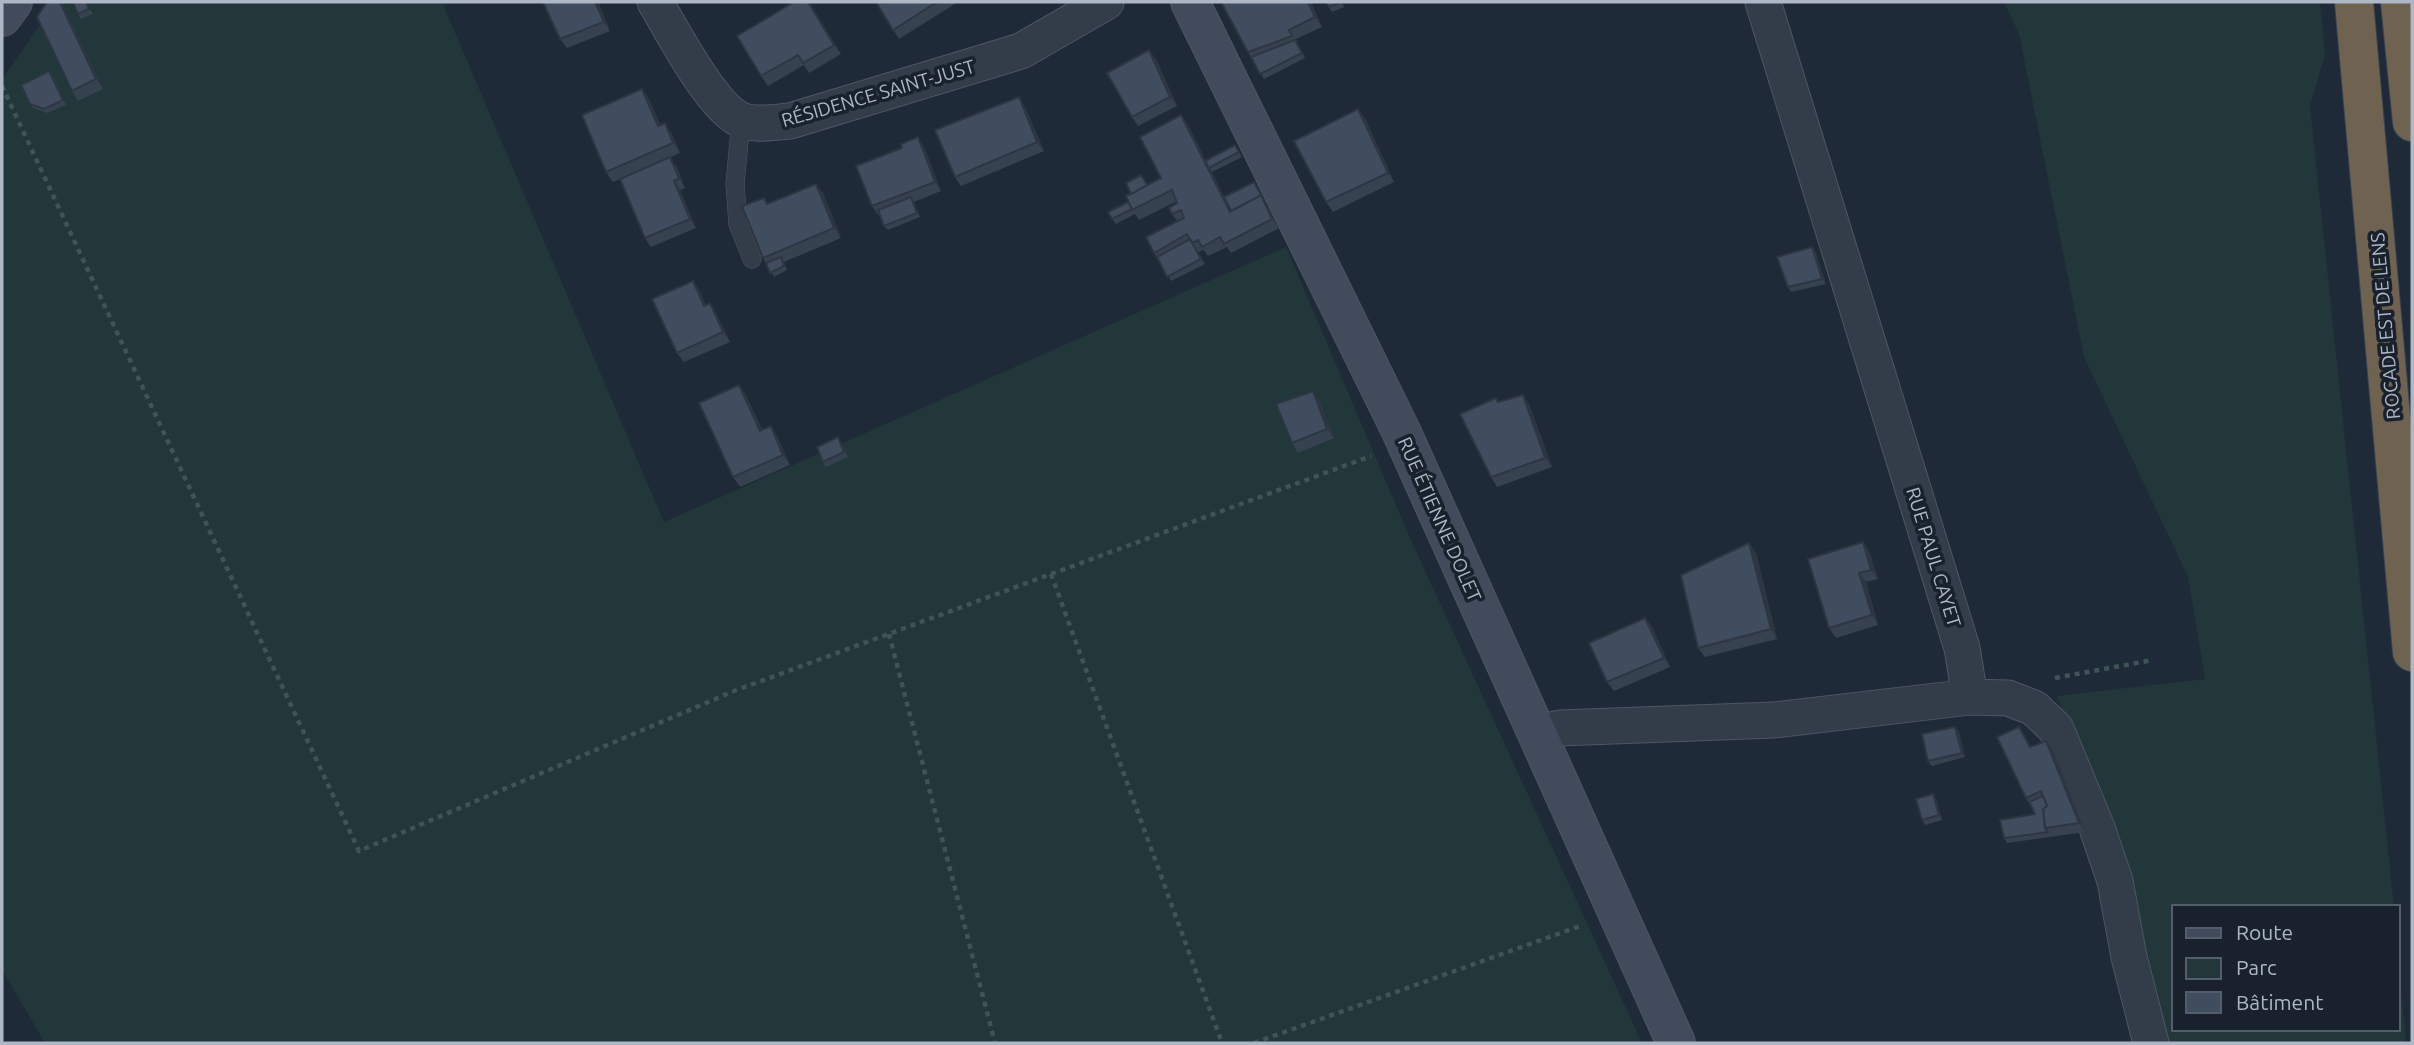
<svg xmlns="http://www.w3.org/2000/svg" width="2414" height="1045" viewBox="0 0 2414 1045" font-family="Ubuntu,sans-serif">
  <rect width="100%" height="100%" fill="#1f2a38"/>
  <!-- green -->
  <g fill="#213739">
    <polygon points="56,2 442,2 664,522 1286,247 1411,540 1642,1043 45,1043 2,970 2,79"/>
    <polygon points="2004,2 2320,2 2325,55 2310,106 2394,907 2174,907 2174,1029 2398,1029 2398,957 2406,1043 2162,1043 2121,868 2057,696 2205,679 2188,577 2084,357 2019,34"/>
  </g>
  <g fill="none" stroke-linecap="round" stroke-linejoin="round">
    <defs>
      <polyline id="lane" points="741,120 735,184 738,224 752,259"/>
      <g id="street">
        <path d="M655,2c17,28 57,106 86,118 13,6 35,2 49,1l231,-70 85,-49"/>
        <polyline points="1763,2 1962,648 1970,697"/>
        <polyline points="1536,734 1560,728 1774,720 1970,697 2008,698 2034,708 2056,729 2097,828 2115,881 2129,957 2151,1043"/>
      </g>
      <g id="secondary">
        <polyline points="1190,2 1401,431 1676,1043"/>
        <polyline points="2,17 13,2"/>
      </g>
      <g id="highway">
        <polyline points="2354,2 2412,652"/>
        <polyline points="2400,2 2412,122"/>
      </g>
    </defs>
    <!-- lane casing -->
    <use href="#lane" stroke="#4e5763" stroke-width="19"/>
    <!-- street casing -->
    <use href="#street" stroke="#4e5763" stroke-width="37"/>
    <!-- secondary casing -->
    <use href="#secondary" stroke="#4e5763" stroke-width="40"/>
    <!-- highway casing -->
    <use href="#highway" stroke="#3b4450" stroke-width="40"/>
    <!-- path -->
    <g stroke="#3f5457" stroke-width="4.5" stroke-dasharray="5 5" stroke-linecap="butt">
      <polyline points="2,86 359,851 734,691 1371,456"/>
      <polyline points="1051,574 1222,1043"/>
      <polyline points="889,634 995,1043"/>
      <polyline points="2055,678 2153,660"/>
      <polyline points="1254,1043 1583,925"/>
    </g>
    <!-- lane -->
    <use href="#lane" stroke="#333c49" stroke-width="18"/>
    <!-- street -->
    <use href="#street" stroke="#333c49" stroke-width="35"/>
    <!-- secondary -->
    <use href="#secondary" stroke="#414b5c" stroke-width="38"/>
    <!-- highway -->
    <use href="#highway" stroke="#6f6250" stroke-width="38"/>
  </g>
  <!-- wall -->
  <g fill="#374251">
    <polygon points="47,2 62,2 103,89 78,101 72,91"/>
    <polygon points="76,2 86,2 93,14 81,19 78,14"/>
    <polygon points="543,2 598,2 610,31 567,48 560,39"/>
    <polygon points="794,2 809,2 841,54 809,73 804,65 768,86 761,76"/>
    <polygon points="876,2 958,2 899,39"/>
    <polygon points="1221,2 1311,2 1322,27 1296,39 1305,58 1264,79 1248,52"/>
    <polygon points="1342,2 1344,7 1332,12 1329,7"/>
    <polygon points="1156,59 1177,106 1138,126 1132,117"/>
    <polygon points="53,76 66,105 47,113 33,108 30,104"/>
    <polygon points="642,89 649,99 660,125 671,132 680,153 613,182 606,172"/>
    <polygon points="1025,107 1044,151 961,186 955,177"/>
    <polygon points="1181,115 1188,125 1206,161 1235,145 1242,157 1212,172 1211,171 1224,197 1254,182 1279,228 1231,253 1227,247 1208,256 1204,250 1198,252 1205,264 1171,281 1154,253 1177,221 1172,214 1177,203 1177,201 1139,220 1135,214 1116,224 1112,219 1128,202 1148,185 1161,178"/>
    <polygon points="1365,118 1394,182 1333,212 1326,202"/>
    <polygon points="924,147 941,191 914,202 920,217 888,230 884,226 880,215 879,216 872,206"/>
    <polygon points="677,167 685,188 680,190 696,228 651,247 645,238"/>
    <polygon points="816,184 823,193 841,238 784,262 787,270 774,277 763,258 764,198 768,203"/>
    <polygon points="1812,247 1815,251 1826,284 1791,292 1788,287"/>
    <polygon points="693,281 699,290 706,305 716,313 730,342 684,362 677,353"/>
    <polygon points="739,385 746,395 762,430 777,436 790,465 740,487 733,477"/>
    <polygon points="1496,398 1499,401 1529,404 1552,467 1497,487 1491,477"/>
    <polygon points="1319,400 1334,438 1298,453 1292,443"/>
    <polygon points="841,442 848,457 826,467 823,462"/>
    <polygon points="1749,543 1756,553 1777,639 1705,657 1698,648"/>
    <polygon points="1869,551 1878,579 1866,582 1878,625 1836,638 1829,628"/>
    <polygon points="1645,618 1652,627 1670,667 1614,691 1607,682"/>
    <polygon points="1955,727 1959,732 1965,757 1932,766 1928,761"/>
    <polygon points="2019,727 2031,747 2053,750 2085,832 2007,843 2004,838 2035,814 2026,798"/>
    <polygon points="1936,799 1942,820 1925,825 1922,820"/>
  </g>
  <!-- shaded-wall -->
  <g fill="#2d3642">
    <polygon points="60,2 62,2 103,89 96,79"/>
    <polygon points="595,2 598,2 610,31 604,22"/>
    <polygon points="808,2 809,2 841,54 834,45"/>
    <polygon points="1308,2 1311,2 1322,27 1315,17"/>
    <polygon points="1149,50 1156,59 1177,106 1170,97"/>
    <polygon points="642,89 649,99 665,135 658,126"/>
    <polygon points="1019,97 1025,107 1044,151 1037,142"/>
    <polygon points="1358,109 1365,118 1394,182 1388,173"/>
    <polygon points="1181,115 1188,125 1234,216 1230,212"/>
    <polygon points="665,123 671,132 680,153 673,143"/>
    <polygon points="918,137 924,147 941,191 935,182"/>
    <polygon points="670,157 677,167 685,188 679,178"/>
    <polygon points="674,181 680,190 696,228 690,219"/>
    <polygon points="1254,182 1267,205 1279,228 1272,219"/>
    <polygon points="816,184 823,193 841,238 834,228"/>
    <polygon points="1812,247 1815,251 1826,284 1822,279"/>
    <polygon points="693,281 699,290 711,315 704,306"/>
    <polygon points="710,303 716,313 730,342 723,332"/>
    <polygon points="739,385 746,395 766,441 760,431"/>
    <polygon points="1313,391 1319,400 1334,438 1327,429"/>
    <polygon points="1523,395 1529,404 1552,467 1545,458"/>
    <polygon points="771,426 777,436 790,465 783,455"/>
    <polygon points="1863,542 1869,551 1878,579 1871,570"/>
    <polygon points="1749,543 1756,553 1777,639 1771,629"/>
    <polygon points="1859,573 1866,582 1878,625 1872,615"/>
    <polygon points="1645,618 1652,627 1670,667 1664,658"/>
    <polygon points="1955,727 1959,732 1965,757 1962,753"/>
    <polygon points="2046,741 2053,750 2085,832 2079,823"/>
    <polygon points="1933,794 1936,799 1942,820 1939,815"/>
  </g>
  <!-- building -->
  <g fill="#404d5e" stroke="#2d3642" stroke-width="2">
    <polygon points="47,2 60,2 96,79 72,91 37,17"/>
    <polygon points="76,2 86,2 89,9 78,14 73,3"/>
    <polygon points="543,2 595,2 604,22 560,39"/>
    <polygon points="794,2 808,2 834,45 803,63 798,55 761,76 737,36"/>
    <polygon points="876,2 937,2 893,30"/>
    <polygon points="1221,2 1308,2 1315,17 1289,30 1292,36 1248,52"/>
    <polygon points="1326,2 1341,2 1329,7"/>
    <polygon points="1295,40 1302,53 1260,74 1251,57"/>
    <polygon points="1149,50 1170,97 1132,117 1107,73"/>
    <polygon points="49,71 63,100 44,109 30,104 21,85"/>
    <polygon points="642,89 658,126 665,123 673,143 606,172 582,115"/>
    <polygon points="1019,97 1037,142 955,177 935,130"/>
    <polygon points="1358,109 1388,173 1326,202 1294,141"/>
    <polygon points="1181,115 1230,212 1261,195 1272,219 1224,244 1220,237 1202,247 1198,240 1192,243 1187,234 1154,253 1146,237 1184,218 1181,210 1172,214 1169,208 1177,203 1172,190 1132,210 1126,196 1161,178 1140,137"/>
    <polygon points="918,137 935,182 872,206 856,166 902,148 901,144"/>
    <polygon points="1235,145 1239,152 1209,168 1205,161"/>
    <polygon points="670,157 679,178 674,181 690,219 645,238 620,179"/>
    <polygon points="1141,175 1147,185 1131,194 1126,183"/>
    <polygon points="1254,182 1264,200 1261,195 1231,211 1224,197"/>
    <polygon points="816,184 834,228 763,258 742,206 764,198 767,204"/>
    <polygon points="911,197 917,213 884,226 878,210"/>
    <polygon points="1128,202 1132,209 1112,219 1108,212"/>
    <polygon points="1190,239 1201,259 1167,277 1157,257"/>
    <polygon points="1812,247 1822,279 1788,287 1777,257"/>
    <polygon points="781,257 784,266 770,273 766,263"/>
    <polygon points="693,281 704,306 710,303 723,332 677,353 652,299"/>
    <polygon points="739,385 760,431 771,426 783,455 733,477 699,403"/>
    <polygon points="1313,391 1327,429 1292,443 1276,404"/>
    <polygon points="1523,395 1545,458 1491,477 1460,414 1496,398 1498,402"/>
    <polygon points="838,437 844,452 823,462 817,447"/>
    <polygon points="1863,542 1871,570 1859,573 1872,615 1829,628 1808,559"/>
    <polygon points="1749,543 1771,629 1698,648 1681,575"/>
    <polygon points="1645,618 1664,658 1607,682 1589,643"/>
    <polygon points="1955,727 1962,753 1928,761 1922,734"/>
    <polygon points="2019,727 2030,747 2046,741 2079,823 2045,828 2043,809 2047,806 2041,791 2026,798 1997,737"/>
    <polygon points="1933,794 1939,815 1922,820 1916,799"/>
    <polygon points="2043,796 2047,806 2043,809 2045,828 2048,832 2004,838 2000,820 2035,814 2029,802"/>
  </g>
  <g text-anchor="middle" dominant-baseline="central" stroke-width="7" stroke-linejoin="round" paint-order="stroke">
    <!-- street labels -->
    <g font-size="19" fill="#adb7c5" stroke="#19212d">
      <text transform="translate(878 93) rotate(-16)">RÉSIDENCE SAINT-JUST</text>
      <text transform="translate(2385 326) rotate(-95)">ROCADE EST DE LENS</text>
      <text transform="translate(1440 519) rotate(66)">RUE ÉTIENNE DOLET</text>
      <text transform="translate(1934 557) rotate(73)">RUE PAUL CAYET</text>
    </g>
  </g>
  <!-- border -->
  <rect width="2414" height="1045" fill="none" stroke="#adb7c5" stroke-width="7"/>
  <!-- legend -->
  <rect x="2172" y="905" width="228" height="126" fill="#19212d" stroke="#545d6a" stroke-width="2"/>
  <rect x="2186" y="928" width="35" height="10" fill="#414b5c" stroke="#545d6a" stroke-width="2"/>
  <text x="2236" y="940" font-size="21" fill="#adb7c5">Route</text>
  <rect x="2186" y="958" width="35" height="21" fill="#213739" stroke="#545d6a" stroke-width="2"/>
  <text x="2236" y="975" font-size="21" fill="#adb7c5">Parc</text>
  <rect x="2186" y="992" width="35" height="21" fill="#404d5e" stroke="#545d6a" stroke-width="2"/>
  <text x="2236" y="1010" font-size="21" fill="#adb7c5">Bâtiment</text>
</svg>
